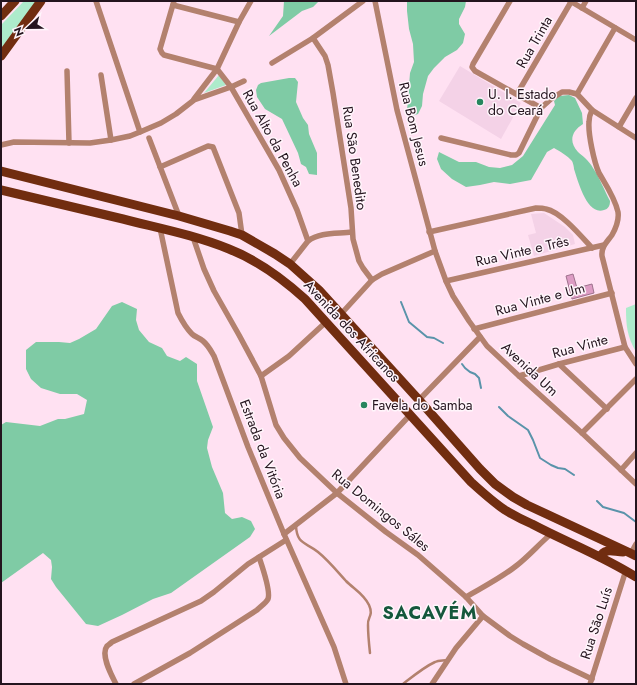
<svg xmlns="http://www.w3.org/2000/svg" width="637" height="685" viewBox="0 0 637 685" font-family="Jost,sans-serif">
  <rect width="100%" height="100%" fill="#ffe1f2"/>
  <!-- built -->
  <g fill="#f4d2e7">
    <polygon points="460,66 521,103 501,139 439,101"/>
    <polygon points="544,213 565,227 573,235 575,244 534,256 528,235 536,233 531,214"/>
  </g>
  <!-- green -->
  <g fill="#adebcb">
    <polygon points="24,1 37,1 1,49 1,25"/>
    <polygon points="219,75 226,85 204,93"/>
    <path d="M636,304v48c-9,-16 -10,-26 -10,-44z"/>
  </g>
  <!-- forest -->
  <g fill="#7fcba5">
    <polygon points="284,1 319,1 313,7 302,11 269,36 283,16"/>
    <polygon points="407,1 466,1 465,7 459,19 459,24 465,34 463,43 457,50 445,57 434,68 428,76 423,94 422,106 418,114 412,116 407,111 410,73 414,62 413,44 409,29 407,11"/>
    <polygon points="289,78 295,78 298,82 296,102 303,118 308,125 309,134 317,153 317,175 309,174 306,167 301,164 298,153 282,119 265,109 257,97 256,90 258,85 261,83"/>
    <path d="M569,95l6,3 7,15 1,11c-11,7 -15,17 -5,28 2,2 5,4 7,6 3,3 6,6 8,10 7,10 11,22 17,33 0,5 -2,8 -6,9 -17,6 -26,-29 -30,-41 0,-2 -1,-6 -2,-8 -4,-5 -13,-10 -18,-13l-7,4 -16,28 -21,4 -16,-2 -14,3 -14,2 -14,-8 -11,-10 -4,-10 2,-7 20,10h17l13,5 11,1 12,-3 11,-9 32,-51 -1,-4 5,-5z"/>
    <polygon points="122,302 137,309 136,320 139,330 149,342 162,348 167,356 180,361 186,357 197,364 197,381 213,427 208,440 207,448 212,467 223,493 225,513 232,519 242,517 251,521 255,529 250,537 171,593 153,599 122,615 98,626 86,624 56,587 51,579 52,567 51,560 43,553 1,583 1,425 6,422 40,426 58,419 65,419 84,414 87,400 77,394 60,394 41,388 31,379 26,369 26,350 36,342 59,342 70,343 79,339 96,329 112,306"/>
  </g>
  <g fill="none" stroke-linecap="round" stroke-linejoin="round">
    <!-- stream -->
    <g stroke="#5a93aa" stroke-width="2">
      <polyline points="401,302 409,322 427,337 434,338 443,343"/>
      <polyline points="462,364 465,368 470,372 475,374 479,378 481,388"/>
      <polyline points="499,407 508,416 528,430 533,440 540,458 551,465 558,468 565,469 574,475"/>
      <polyline points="597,501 603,507 624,513 636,522"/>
    </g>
  </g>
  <!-- building -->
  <polygon fill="#dd9cc4" stroke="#9e728d" points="573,274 577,288 592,284 594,293 572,299 566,276"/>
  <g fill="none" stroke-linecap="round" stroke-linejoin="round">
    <!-- service -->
    <g stroke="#b3816e" stroke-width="2.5">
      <path d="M296,526c1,19 10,16 22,26 10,8 19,19 28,29 8,8 18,13 23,24 5,11 -2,12 -1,20 0,10 1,19 2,28"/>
      <path d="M403,684c9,-7 21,-17 32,-22 4,-2 8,-1 13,-2"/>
    </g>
    <!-- minor -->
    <g stroke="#b3816e" stroke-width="5.5">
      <polyline points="96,1 140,132"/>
      <polyline points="174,1 160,49 162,53 164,55 217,69 231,87 279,170 297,210 308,241"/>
      <polyline points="375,1 397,110 435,251 446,281 453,296 469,321 487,346 519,376 582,433 636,484"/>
      <polyline points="510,1 473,64 472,67 475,71 541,108"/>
      <polyline points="570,1 636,40"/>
      <polyline points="173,5 239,22"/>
      <polyline points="582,8 586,1"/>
      <polyline points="313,38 325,56 328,65 333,93 351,208 353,239 359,261 363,268 372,280"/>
      <polyline points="272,63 313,38 363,1"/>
      <polyline points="67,71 69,143"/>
      <polyline points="101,75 111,140"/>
      <polyline points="517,94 571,2"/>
      <polyline points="577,94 615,28"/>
      <polyline points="194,99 217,69 239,22 251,1"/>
      <path d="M592,110c-2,4 -3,8 -3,12 -1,12 5,40 10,51 7,12 16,25 19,39 1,7 -2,16 -6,23 -5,7 -11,12 -10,21l23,91 11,17"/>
      <polyline points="619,127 636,98"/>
      <polyline points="149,138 179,216"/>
      <polyline points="441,138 511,155 516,155 519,153 541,108 551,99 562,92 569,92 577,94 592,110 636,138"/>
      <polyline points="1,145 14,142 90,143 111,140 130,136 140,132 161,123 176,114 194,100 231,87 244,81"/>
      <polyline points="160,167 208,146 213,147 239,213 242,235"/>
      <path d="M160,228l18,85c4,8 8,15 14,21 3,3 8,4 11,7 5,4 8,10 11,15l34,91 36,87 50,113 12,37"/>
      <path d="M429,232l107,-24c3,0 7,0 10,1 15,3 35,27 46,39"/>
      <polyline points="193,237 204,269 214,291 239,335 261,376 276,425 284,438 300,458 337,493 386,532 418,555 466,597 483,616 510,636 523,644 550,659 592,679"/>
      <path d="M290,264l18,-23c12,-9 29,-7 44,-9"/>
      <polyline points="446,281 604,245"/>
      <polyline points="341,314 372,280 382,274 435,251"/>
      <polyline points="474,329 612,293"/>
      <polyline points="559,364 607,409"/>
      <polyline points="261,376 289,356 326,322"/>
      <polyline points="519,376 559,364 625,347"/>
      <polyline points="419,400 480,337"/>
      <polyline points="582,433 636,379"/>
      <polyline points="621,470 636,453"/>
      <polyline points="284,534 337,493 410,415"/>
      <polyline points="631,553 636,544"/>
      <path d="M466,597c17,-10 35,-19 50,-31 13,-10 23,-22 35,-32"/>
      <path d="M116,684c-4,-8 -16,-29 -9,-38 1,-1 3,-2 5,-4l89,-41 13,-9 34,-28 38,-24"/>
      <path d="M134,684l56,-31 67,-43c3,-3 9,-7 11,-11 3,-8 -6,-33 -9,-42"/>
      <polyline points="432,684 456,648 483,616"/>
      <polyline points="590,684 626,570"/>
    </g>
    <!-- primary -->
    <g stroke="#712d10" stroke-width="9">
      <polyline points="1,16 15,1"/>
      <polyline points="1,56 41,1"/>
      <polyline points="1,171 179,216 230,231 242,235 275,254 290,264 319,290 419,400 480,469 495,484 513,497 527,505 628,552 636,556"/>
      <path d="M1,190c41,10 81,19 122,29 35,9 72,16 106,30 28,11 53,29 76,50l166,183c11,10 22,20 34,28 8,5 18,10 27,14 34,18 71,32 104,53"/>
      <path d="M600,557c5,-10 14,-5 23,-5"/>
    </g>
  </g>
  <!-- markers -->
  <g fill="#26865e" stroke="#fff5fb" stroke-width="1.5">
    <circle cx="480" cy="102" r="4"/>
    <circle cx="364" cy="405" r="4"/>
  </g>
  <g text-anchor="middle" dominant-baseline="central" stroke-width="3" stroke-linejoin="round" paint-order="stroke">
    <!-- street labels -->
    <g font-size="14" fill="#24141e" stroke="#fff5fb">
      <text transform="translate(534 42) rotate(-60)">Rua Trinta</text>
      <text transform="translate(414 124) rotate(76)">Rua Bom Jesus</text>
      <text transform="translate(273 138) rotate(61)">Rua Alto da Penha</text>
      <text transform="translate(355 158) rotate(82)">Rua São Benedito</text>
      <text transform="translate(522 251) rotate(-13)">Rua Vinte e Três</text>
      <text transform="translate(540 299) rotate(-15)">Rua Vinte e Um</text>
      <text transform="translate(352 331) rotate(47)">Avenida dos Africanos</text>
      <text transform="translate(580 346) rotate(-15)">Rua Vinte</text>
      <text transform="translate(530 369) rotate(43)">Avenida Um</text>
      <text transform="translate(263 449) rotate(69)">Estrada da Vitória</text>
      <text transform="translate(381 510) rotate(39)">Rua Domingos Sáles</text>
      <text transform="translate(596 623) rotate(-72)">Rua São Luís</text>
    </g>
    <!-- poi labels -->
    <g font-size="14" fill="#24141e" stroke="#fff5fb" text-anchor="start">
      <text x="488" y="94">U. I. Estado<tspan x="488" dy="16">do Ceará</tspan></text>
      <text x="372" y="405">Favela do Samba</text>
    </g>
    <!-- district labels -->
    <g font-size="18" font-weight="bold" letter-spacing="1" fill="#15573c" stroke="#fff5fb">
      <text x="430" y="613">SACAVÉM</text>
    </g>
  </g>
  <!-- border -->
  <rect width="637" height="685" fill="none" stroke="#24141e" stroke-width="4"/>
  <!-- north arrow -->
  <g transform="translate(28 28) rotate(248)" stroke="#fff5fb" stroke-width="3" paint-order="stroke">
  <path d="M0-3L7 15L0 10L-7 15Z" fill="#24141e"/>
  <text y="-6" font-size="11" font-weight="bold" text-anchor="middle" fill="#24141e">N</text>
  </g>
</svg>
